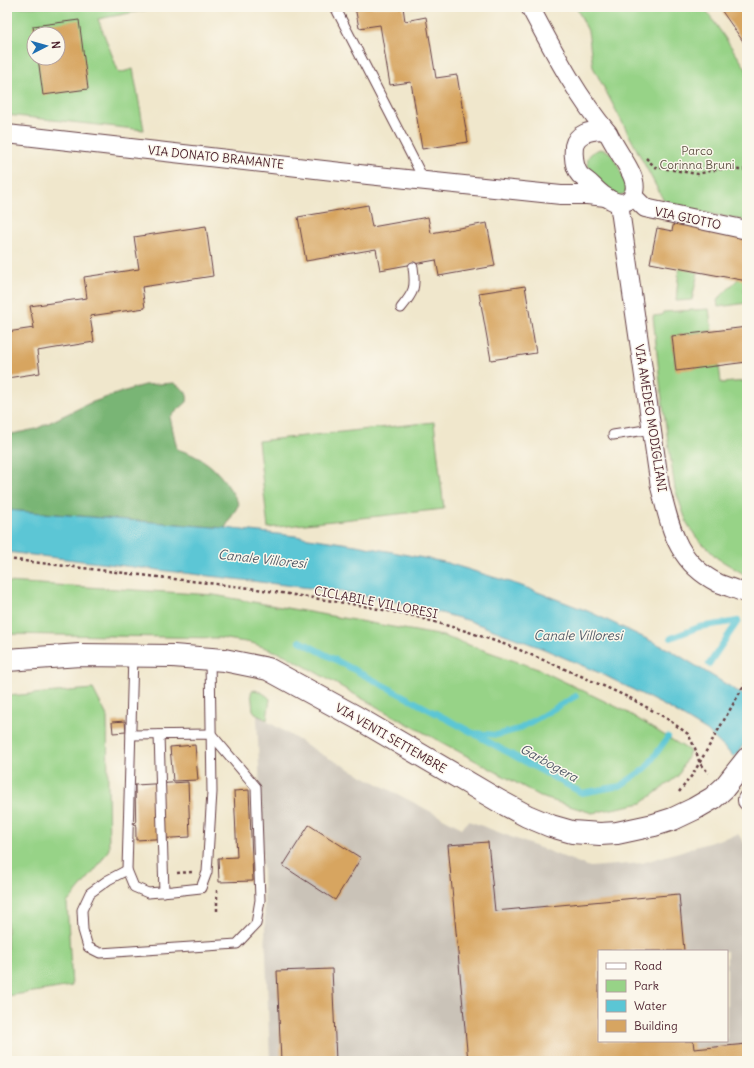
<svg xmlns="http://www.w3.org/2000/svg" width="754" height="1068" viewBox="0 0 754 1068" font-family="Delius,sans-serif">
  <rect width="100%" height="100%" fill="#fbf7ec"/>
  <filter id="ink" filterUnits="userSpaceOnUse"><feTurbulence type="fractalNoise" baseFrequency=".025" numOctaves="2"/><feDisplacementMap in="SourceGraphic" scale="8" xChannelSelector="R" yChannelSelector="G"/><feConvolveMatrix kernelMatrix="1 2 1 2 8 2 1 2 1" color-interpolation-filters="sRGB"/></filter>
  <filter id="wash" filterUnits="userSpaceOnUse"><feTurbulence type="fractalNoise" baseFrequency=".012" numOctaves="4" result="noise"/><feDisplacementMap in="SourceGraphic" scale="16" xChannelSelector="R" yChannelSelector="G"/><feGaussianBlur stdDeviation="0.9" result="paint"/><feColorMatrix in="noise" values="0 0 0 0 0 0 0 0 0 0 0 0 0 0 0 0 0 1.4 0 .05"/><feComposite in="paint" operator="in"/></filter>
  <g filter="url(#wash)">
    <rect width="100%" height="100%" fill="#f0e7cc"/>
    <!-- industrial -->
    <path fill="#cac3b8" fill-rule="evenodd" d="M257,715l66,40 139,73 7,-7 121,46 52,-4 96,-29 9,13v214h-477zM599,951h128v90h-128z"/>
    <!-- green -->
    <g fill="#97d387" stroke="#707959" fill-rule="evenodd">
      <path d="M7,7h139v3l-48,9 21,54 14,-4 11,61 -137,-15zM34,34h24v24h-24z"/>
      <polygon points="576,7 704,7 747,70 747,221 666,205 593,67 588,31"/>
      <path d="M600,149c3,1 6,1 9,3 6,4 17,32 19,40l-10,4c-12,-10 -50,-36 -18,-47z"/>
      <polygon points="679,268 698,272 692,300 676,301"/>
      <polygon points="738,279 746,280 744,292 747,292 747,303 718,307 717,300"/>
      <polygon points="709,309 712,331 672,336 676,370 719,365 721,383 747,381 747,576 717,558 696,537 687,523 675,489 661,392 653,316 662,315 663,312"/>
      <polygon points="434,422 444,509 268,528 258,441"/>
      <polygon points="7,582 214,595 443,636 538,669 625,711 690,751 678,776 642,803 592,813 544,798 386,712 285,655 252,643 220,638 7,634"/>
      <polygon points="93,689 107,716 109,849 96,869 67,903 72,986 7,996 7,696"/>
      <path d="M253,690c5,0 14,5 17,9l-3,21 -10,-5 -4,-5 -2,-18z"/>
    </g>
    <!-- forest -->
    <path fill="#79b574" stroke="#626a50" d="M174,383c8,6 15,8 13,19l-17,15 7,32c6,2 12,4 18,7 20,9 33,28 44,48l-14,24 -218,-18v-75l29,-6 54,-26 44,-15 10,-3z"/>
    <!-- water -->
    <polygon fill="#5bc6d5" stroke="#527280" points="7,510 225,528 295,536 356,545 444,562 519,585 590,612 670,650 747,697 747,740 734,757 707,731 669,708 602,674 544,649 467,620 407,604 344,592 7,552"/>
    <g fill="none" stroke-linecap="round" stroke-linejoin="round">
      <!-- stream -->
      <g stroke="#5bc6d5" stroke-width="6">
        <polyline points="671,638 699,627 738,621"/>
        <polyline points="300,641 473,733 497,735 519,729 576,696"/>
        <polyline points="709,664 738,621"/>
        <polyline points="476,735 582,793 620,786 646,768 668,737"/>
      </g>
    </g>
    <g id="blocks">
      <!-- building -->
      <g fill="#d7a561">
        <polygon points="355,7 403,7 405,21 426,17 436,78 457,75 468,142 422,149 411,82 390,85 380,25 359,28"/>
        <polygon points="719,7 747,7 747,47"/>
        <polygon points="79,20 88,89 43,95 38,58 58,58 58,34 34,34 33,26"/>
        <polygon points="368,205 372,227 428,217 431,233 487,223 495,266 439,276 436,260 380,270 376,249 306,261 298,217"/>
        <polygon points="674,222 747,237 747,281 650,263 657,228 672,231"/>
        <polygon points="206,226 213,276 142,287 145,308 90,316 94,342 37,351 40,373 7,378 7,332 34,328 30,306 87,298 84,277 139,269 134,237"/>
        <polygon points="525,286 536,353 491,360 479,293"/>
        <polygon points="747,327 747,362 676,371 672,336"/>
        <polygon points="125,721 126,732 113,733 112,722"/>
        <polygon points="195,745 198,780 173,781 170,747"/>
        <polygon points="188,782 190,837 136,840 135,785"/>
        <polygon points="249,790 253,881 219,882 218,858 237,857 234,791"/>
        <polygon points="309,825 361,858 335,900 283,866"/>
        <polygon points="488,842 495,911 679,894 684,951 599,951 599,1041 693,1041 694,1049 747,1044 747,1061 468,1061 448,845"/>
        <polygon points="332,969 336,1061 281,1061 277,971"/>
      </g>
    </g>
  </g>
  <g filter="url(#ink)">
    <use href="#blocks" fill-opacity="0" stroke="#633d43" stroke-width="1"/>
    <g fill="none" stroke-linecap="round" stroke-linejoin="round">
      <defs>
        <g id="lane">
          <polyline points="335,7 424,180"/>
          <path d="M401,308c13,-16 15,-20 12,-41"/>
          <polyline points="613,435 652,429"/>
          <polyline points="133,655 127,870 134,887 148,893 173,891 201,888 207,872 212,792 210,659"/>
          <polyline points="159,735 164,892"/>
          <polyline points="127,870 108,880 90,893 82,910 83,930 88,947 100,953 237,944 256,924 260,900 256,787 211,734 131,735"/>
        </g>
        <g id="street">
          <path d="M530,7c23,43 46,88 78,126"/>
          <path d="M601,130l7,3c5,10 11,19 17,29 3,5 6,10 8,16 6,16 -5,31 -22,22 -7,-3 -13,-9 -19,-15 -4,-4 -8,-6 -12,-10 -6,-7 -7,-20 -6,-29 3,-13 16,-15 27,-16z"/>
          <polyline points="7,134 368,175 561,195 587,195 606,197"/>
          <polyline points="633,196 645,208 747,230"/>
          <path d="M619,203l41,284c11,41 16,75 58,96 10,4 20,7 29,11"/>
          <polyline points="747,799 747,801"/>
        </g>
        <polyline id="secondary" points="7,660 80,655 173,656 224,660 268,669 356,717 499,801 527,816 551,826 572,832 600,834 617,833 654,825 673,819 694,809 713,798 724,788 747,759"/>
      </defs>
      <!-- lane casing -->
      <use href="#lane" stroke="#633d43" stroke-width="11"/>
      <!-- street casing -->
      <use href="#street" stroke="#633d43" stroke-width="20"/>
      <!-- secondary casing -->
      <use href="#secondary" stroke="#633d43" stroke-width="24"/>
      <!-- path -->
      <g stroke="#633d43" stroke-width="2.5" stroke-dasharray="3 3" stroke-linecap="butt">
        <polyline points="646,158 655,167 698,174 718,169 742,170 747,169"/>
        <polyline points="7,559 250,588 358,605 414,616 466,631 515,648 581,676 630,698 666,718 688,734 695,748 700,764 709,773"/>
        <polyline points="679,792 693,774 747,680"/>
        <polyline points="177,873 192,872"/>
        <polyline points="217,890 217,911"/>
      </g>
      <!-- lane -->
      <use href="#lane" stroke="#fff" stroke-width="9"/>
      <!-- street -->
      <use href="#street" stroke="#fff" stroke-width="18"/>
      <!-- secondary -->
      <use href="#secondary" stroke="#fff" stroke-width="22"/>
    </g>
  </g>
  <g text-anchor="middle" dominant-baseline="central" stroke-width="3" stroke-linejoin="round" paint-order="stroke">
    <!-- park labels -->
    <g font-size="12" fill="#615547" stroke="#fbf7ec">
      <text x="697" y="150">Parco<tspan x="697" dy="14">Corinna Bruni</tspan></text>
    </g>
    <!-- street labels -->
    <g font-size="12" fill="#4a1f2b" stroke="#fbf7ec">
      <text transform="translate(216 157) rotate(6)">VIA DONATO BRAMANTE</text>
      <text transform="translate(688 218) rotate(12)">VIA GIOTTO</text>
      <text transform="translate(651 418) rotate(81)">VIA AMEDEO MODIGLIANI</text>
      <text transform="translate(376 602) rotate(11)">CICLABILE VILLORESI</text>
      <text transform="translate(391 738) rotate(30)">VIA VENTI SETTEMBRE</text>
    </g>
    <!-- water labels -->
    <g font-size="13" font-style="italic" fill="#505966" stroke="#fbf7ec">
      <text transform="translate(262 559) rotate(6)">Canale Villoresi</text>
      <text x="578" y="635">Canale Villoresi</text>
      <text transform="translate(549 763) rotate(29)">Garbogera</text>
    </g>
  </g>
  <!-- margin -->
  <rect width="754" height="1068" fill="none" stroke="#fbf7ec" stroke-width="24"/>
  <!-- legend -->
  <rect x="598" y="950" width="130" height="92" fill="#fbf7ec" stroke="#b4a19f"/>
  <rect x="606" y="963" width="20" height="6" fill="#ffffff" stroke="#b4a19f"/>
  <text x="634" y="970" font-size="12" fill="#4a1f2b">Road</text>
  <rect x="606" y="980" width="20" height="12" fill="#97d387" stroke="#b4a19f"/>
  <text x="634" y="990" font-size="12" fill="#4a1f2b">Park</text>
  <rect x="606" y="1000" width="20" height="12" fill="#5bc6d5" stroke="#b4a19f"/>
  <text x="634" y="1010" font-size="12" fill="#4a1f2b">Water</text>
  <rect x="606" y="1020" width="20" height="12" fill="#d7a561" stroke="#b4a19f"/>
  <text x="634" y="1030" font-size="12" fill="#4a1f2b">Building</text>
  <!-- north arrow -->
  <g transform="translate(46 46) rotate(84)"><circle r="19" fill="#fbf7ec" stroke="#b4a19f"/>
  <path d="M0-3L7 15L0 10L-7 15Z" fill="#1f6fb2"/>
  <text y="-6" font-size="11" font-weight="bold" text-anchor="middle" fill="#4a1f2b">N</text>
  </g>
</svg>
